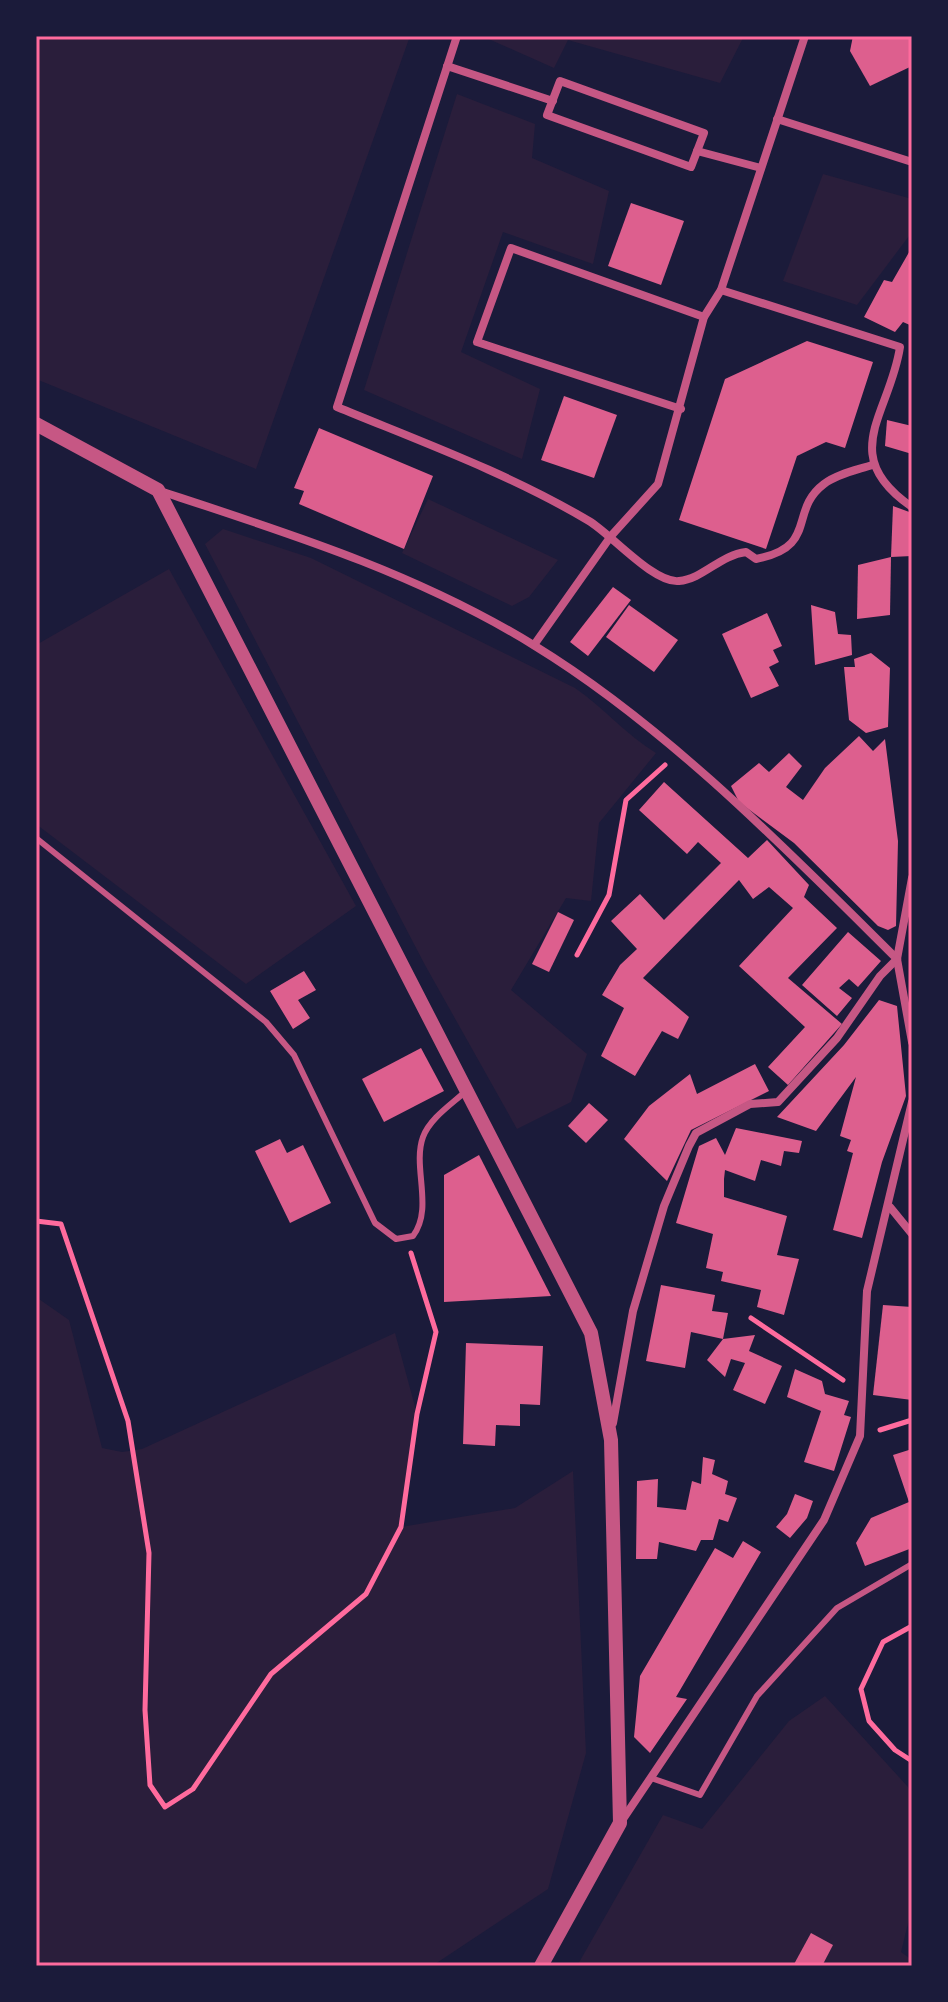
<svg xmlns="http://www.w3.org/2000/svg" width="948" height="2002" viewBox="0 0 948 2002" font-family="'Source Sans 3',sans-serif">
  <rect width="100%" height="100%" fill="#1b1b3a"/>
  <!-- green -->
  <g fill="#2a1e3b">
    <polygon points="36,36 410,36 256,469 36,379"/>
    <polygon points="482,36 744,36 720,83 568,40 554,68"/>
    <polygon points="457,94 535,124 532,158 609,191 593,264 503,232 461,352 540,389 522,459 364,390"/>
    <polygon points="823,174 912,199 912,232 857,305 783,281"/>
    <polygon points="428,499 558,560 529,597 512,606 402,553"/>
    <path d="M223,529l88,29 264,130c29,20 51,47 81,65l-57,70 -8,78 -25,-3 -55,92 76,64 -16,48 -54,27 -92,-164 -220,-421z"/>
    <polygon points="169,569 356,906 246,984 36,824 36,645"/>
    <polygon points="36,1297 69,1320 102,1448 122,1452 142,1449 395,1333 417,1414 401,1527 515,1508 573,1471 586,1753 548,1889 432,1966 36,1966"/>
    <polygon points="825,1696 908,1787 912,1798 912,1907 901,1952 912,1960 912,1966 577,1966 663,1815 702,1829 789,1721"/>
  </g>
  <!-- building -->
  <g fill="#dd5f8e">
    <polygon points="853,36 912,36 912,66 870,86 850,51"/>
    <polygon points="631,203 684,221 661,285 608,266"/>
    <polygon points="912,247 912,326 903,322 895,332 864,317 884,280 892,282"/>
    <polygon points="807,341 873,362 845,448 826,442 797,456 766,549 679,520 725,379"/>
    <polygon points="564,396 617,415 594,478 541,460"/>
    <polygon points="887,420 912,426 912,454 885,446"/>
    <polygon points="319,428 433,476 404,549 299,504 304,491 294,488"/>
    <polygon points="893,506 912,513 912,556 891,557"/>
    <polygon points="891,557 890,615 857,619 858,565"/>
    <polygon points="613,587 631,600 588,656 570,642"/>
    <polygon points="629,605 678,640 654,672 606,637"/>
    <polygon points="811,605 835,612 838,634 851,635 852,655 815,665"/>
    <polygon points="767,613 782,646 773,650 779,662 769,667 779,686 751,698 722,634"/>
    <polygon points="871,653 890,668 888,727 866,733 849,720 844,667 855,667 854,659"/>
    <polygon points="859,736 873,751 885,739 898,841 896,926 888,930 878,926 794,843 739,802 731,786 759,763 769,772 789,753 802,766 786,787 803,800 825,768"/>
    <polygon points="664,782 748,858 767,840 809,885 804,897 837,928 788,978 842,1024 788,1085 768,1067 805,1027 739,966 793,908 769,887 753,899 739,880 643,978 689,1017 678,1039 662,1031 635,1076 601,1056 624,1008 602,995 620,965 637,949 611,921 640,894 664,920 721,863 698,842 687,854 639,810"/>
    <polygon points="558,912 574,920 549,972 532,964"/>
    <polygon points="848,932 881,961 858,987 849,979 839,988 852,998 837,1016 802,985"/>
    <polygon points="304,971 316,990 298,1000 310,1018 293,1029 270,991"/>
    <polygon points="879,1000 897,1006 906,1096 882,1162 862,1238 833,1230 853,1153 847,1151 851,1140 840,1136 856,1077 816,1131 777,1117 844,1045"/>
    <polygon points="421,1048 444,1091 384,1122 362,1079"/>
    <polygon points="755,1064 769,1091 691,1130 667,1181 624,1139 649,1106 690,1074 697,1094"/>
    <polygon points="589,1103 608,1120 586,1143 568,1126"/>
    <polygon points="736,1128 802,1141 799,1153 784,1151 781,1166 761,1160 755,1181 725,1170 724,1179 724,1197 787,1216 777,1255 799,1259 784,1315 757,1307 761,1290 721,1281 723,1272 706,1268 713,1234 676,1223 699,1146 716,1138 725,1155"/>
    <polygon points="280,1139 287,1153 303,1145 331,1203 290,1223 255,1151"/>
    <polygon points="479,1155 551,1296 444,1302 444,1175"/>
    <polygon points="661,1285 715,1295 712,1311 728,1313 723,1339 691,1332 685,1368 646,1361"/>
    <polygon points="883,1305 912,1307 912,1400 873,1395"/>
    <polygon points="755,1335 749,1351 782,1366 765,1404 733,1390 745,1363 731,1359 725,1377 707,1360 723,1339"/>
    <polygon points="466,1343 543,1346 540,1405 520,1404 520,1426 496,1425 495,1446 463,1444"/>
    <polygon points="795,1369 822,1381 825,1394 849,1401 844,1415 851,1417 834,1471 804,1462 821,1411 787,1397"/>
    <polygon points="912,1449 912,1548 865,1566 856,1543 871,1518 909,1502 893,1455"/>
    <polygon points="703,1457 715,1460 712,1474 728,1481 725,1494 737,1498 728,1522 719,1519 713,1540 701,1540 696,1551 659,1542 657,1559 636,1559 637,1481 658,1479 657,1507 686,1510 692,1481 701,1484"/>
    <polygon points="795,1494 813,1501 807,1518 790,1538 776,1527 787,1514"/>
    <polygon points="743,1541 761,1552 676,1697 687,1699 650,1753 634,1737 640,1676 715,1548 733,1558"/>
    <polygon points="811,1933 833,1945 822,1966 793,1966"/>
  </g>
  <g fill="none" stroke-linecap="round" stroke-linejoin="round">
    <!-- path -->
    <g stroke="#ff6b9d" stroke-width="5">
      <polyline points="577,955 609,895 626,800 665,765"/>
      <polyline points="36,1221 61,1224 128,1421 149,1553 145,1710 150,1785 165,1807 193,1789 271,1674 366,1594 401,1527 417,1414 436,1332 411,1253"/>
      <polyline points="751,1318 843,1380"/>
      <polyline points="880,1430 912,1420"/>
      <polyline points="912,1626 883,1642 861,1689 869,1721 895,1750 912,1761"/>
    </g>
    <!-- service -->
    <g stroke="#c65784" stroke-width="6">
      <path d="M36,838l230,184 28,33 81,168 21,16 17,-3c21,-28 -1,-69 10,-99 7,-19 29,-33 43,-46"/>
      <polyline points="651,1778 700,1795 757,1696 837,1608 912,1564"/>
    </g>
    <!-- minor -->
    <g stroke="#c65784" stroke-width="8">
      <path d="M457,36l-120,371c85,35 173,67 252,114 22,13 65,63 90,60 24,-2 41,-26 67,-29l10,7c63,-12 32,-48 68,-75 13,-10 33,-14 48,-19"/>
      <polyline points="447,66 553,101"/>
      <polygon points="560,81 704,133 691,167 547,115"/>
      <polyline points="777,119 912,162"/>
      <polyline points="697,151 761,168"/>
      <path d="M721,290l179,57c-10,67 -64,108 12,160"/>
      <polyline points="681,409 477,342 511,248 704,317"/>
      <path d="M160,491c128,42 259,83 375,155 132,81 252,204 362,313"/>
      <polyline points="534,645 611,536 658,484 704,317 721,290 805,36"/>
      <polyline points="912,878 897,959 912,1042"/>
      <polyline points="890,1207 912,1234"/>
      <polyline points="613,1423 633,1311 664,1206 689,1146 696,1133 750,1104 778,1102 837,1038 880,976 897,959"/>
      <polyline points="621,1822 824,1520 860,1436 867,1291 912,1102"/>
    </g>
    <!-- tertiary -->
    <polyline stroke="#c65784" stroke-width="14" points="36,424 158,490 591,1333 611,1440 620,1823 541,1966"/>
  </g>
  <!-- border -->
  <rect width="948" height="2002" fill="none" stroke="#1b1b3a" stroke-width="76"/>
  <rect x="38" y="38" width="872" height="1926" fill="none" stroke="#ff6b9d" stroke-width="3"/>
</svg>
